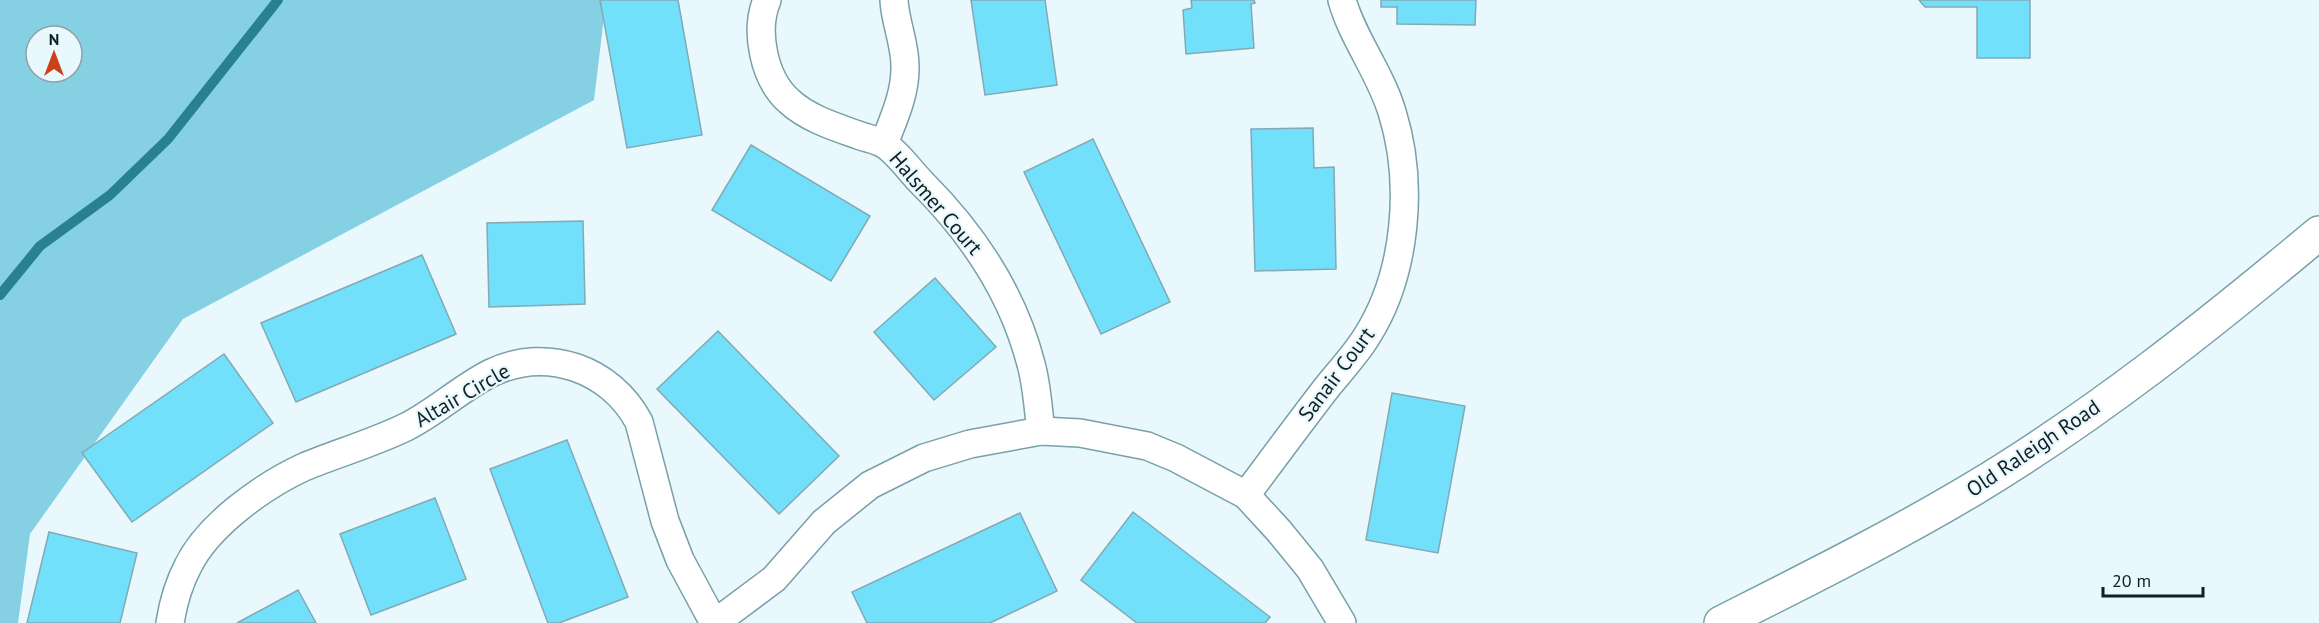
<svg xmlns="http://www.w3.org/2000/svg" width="2319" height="623" viewBox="0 0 2319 623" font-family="'PT Sans',sans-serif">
  <rect width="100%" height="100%" fill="#e8f8fd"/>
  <!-- green -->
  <path fill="#86d0e3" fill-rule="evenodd" d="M0,0h606l-12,100 -411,219 -153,215 -12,89h-18zM36,36h36v36h-36z"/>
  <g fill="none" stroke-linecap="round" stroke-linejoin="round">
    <!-- stream -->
    <polyline stroke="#298092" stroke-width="10" points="0,295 40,246 110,195 168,139 278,0"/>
  </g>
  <!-- building -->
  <g fill="#72e0fa" stroke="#82a9b4" stroke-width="1.5">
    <polygon points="600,0 678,0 702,135 627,148"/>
    <polygon points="971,0 1045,0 1057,85 985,95"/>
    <polygon points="1191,0 1254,0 1255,3 1251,4 1254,48 1186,54 1183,10 1192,8"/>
    <polygon points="1381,0 1476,0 1475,25 1397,24 1397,7 1381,7"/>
    <polygon points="1919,0 2030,0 2030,58 1977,58 1977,7 1925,7"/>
    <polygon points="1313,128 1314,168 1334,167 1336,269 1255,271 1251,129"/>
    <polygon points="1093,139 1170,302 1101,334 1024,172"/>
    <polygon points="751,145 870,216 831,281 712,210"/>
    <polygon points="583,221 585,304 489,307 487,223"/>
    <polygon points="422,255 456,334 296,402 261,323"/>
    <polygon points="935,278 996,347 934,400 874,332"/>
    <polygon points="718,331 839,456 779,514 657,389"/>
    <polygon points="224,354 273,423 132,522 82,453"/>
    <polygon points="1392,393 1465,406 1438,553 1366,540"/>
    <polygon points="567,440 628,597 559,623 548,623 490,469"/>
    <polygon points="435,498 466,579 371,615 340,534"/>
    <polygon points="1133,512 1270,617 1265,623 1137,623 1081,580"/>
    <polygon points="1020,513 1057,591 990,623 867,623 852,592"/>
    <polygon points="49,532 137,553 120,623 27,623"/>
    <polygon points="298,590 316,623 237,623"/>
  </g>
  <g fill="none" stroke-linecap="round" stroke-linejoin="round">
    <defs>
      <g id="street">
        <path d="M767,0c-13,31 -3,79 22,101 18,17 46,26 69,34 8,3 19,5 26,9 13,8 27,28 38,39 51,51 91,111 109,181 6,21 7,45 10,67"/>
        <path d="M884,144c9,-24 21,-49 21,-75 1,-24 -10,-46 -11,-69"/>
        <path d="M1246,495c27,-36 54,-73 82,-109 13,-16 28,-32 39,-50 40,-63 47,-154 25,-224 -12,-40 -39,-73 -50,-112"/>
        <path d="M170,623c3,-19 9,-40 18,-57 20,-41 75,-80 116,-99 34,-14 69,-24 102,-40 30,-15 55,-39 85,-54 56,-27 120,-4 148,49l26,99 15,39 34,63"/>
        <polyline points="715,623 774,579 824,522 870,485 924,458 970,444 1041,431 1080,433 1147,446 1176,458 1246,495 1279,531 1310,569 1342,623"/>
      </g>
      <path id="secondary" d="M1721,623c85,-43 170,-85 252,-134 123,-74 236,-164 346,-256"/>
    </defs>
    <!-- street casing -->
    <use href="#street" stroke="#78a0aa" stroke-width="30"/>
    <!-- secondary casing -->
    <use href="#secondary" stroke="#78a0aa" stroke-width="36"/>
    <!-- street -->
    <use href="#street" stroke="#fff" stroke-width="27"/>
    <!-- secondary -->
    <use href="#secondary" stroke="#fff" stroke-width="33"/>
  </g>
  <g text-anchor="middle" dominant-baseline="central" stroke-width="4.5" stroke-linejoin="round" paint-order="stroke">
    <!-- street labels -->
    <g font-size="21" fill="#0f1f23" stroke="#e8f8fd">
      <text transform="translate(936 203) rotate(49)">Halsmer Court</text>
      <text transform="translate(1336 374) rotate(-53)">Sanair Court</text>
      <text transform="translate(462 395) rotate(-30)">Altair Circle</text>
      <text transform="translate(2033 448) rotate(-34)">Old Raleigh Road</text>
    </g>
  </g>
  <!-- north arrow -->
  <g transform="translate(54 54)"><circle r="28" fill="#e8f8fd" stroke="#91a1a6" stroke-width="1.5"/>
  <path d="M0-4.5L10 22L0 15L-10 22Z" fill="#c9401b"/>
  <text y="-9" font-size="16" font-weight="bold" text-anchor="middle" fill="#0f1f23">N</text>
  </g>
  <!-- scale -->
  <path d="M2103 587v9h100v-9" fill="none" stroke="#0f1f23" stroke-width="3"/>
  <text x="2112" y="587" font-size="18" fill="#0f1f23" stroke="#e8f8fd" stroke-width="4.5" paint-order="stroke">20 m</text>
</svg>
